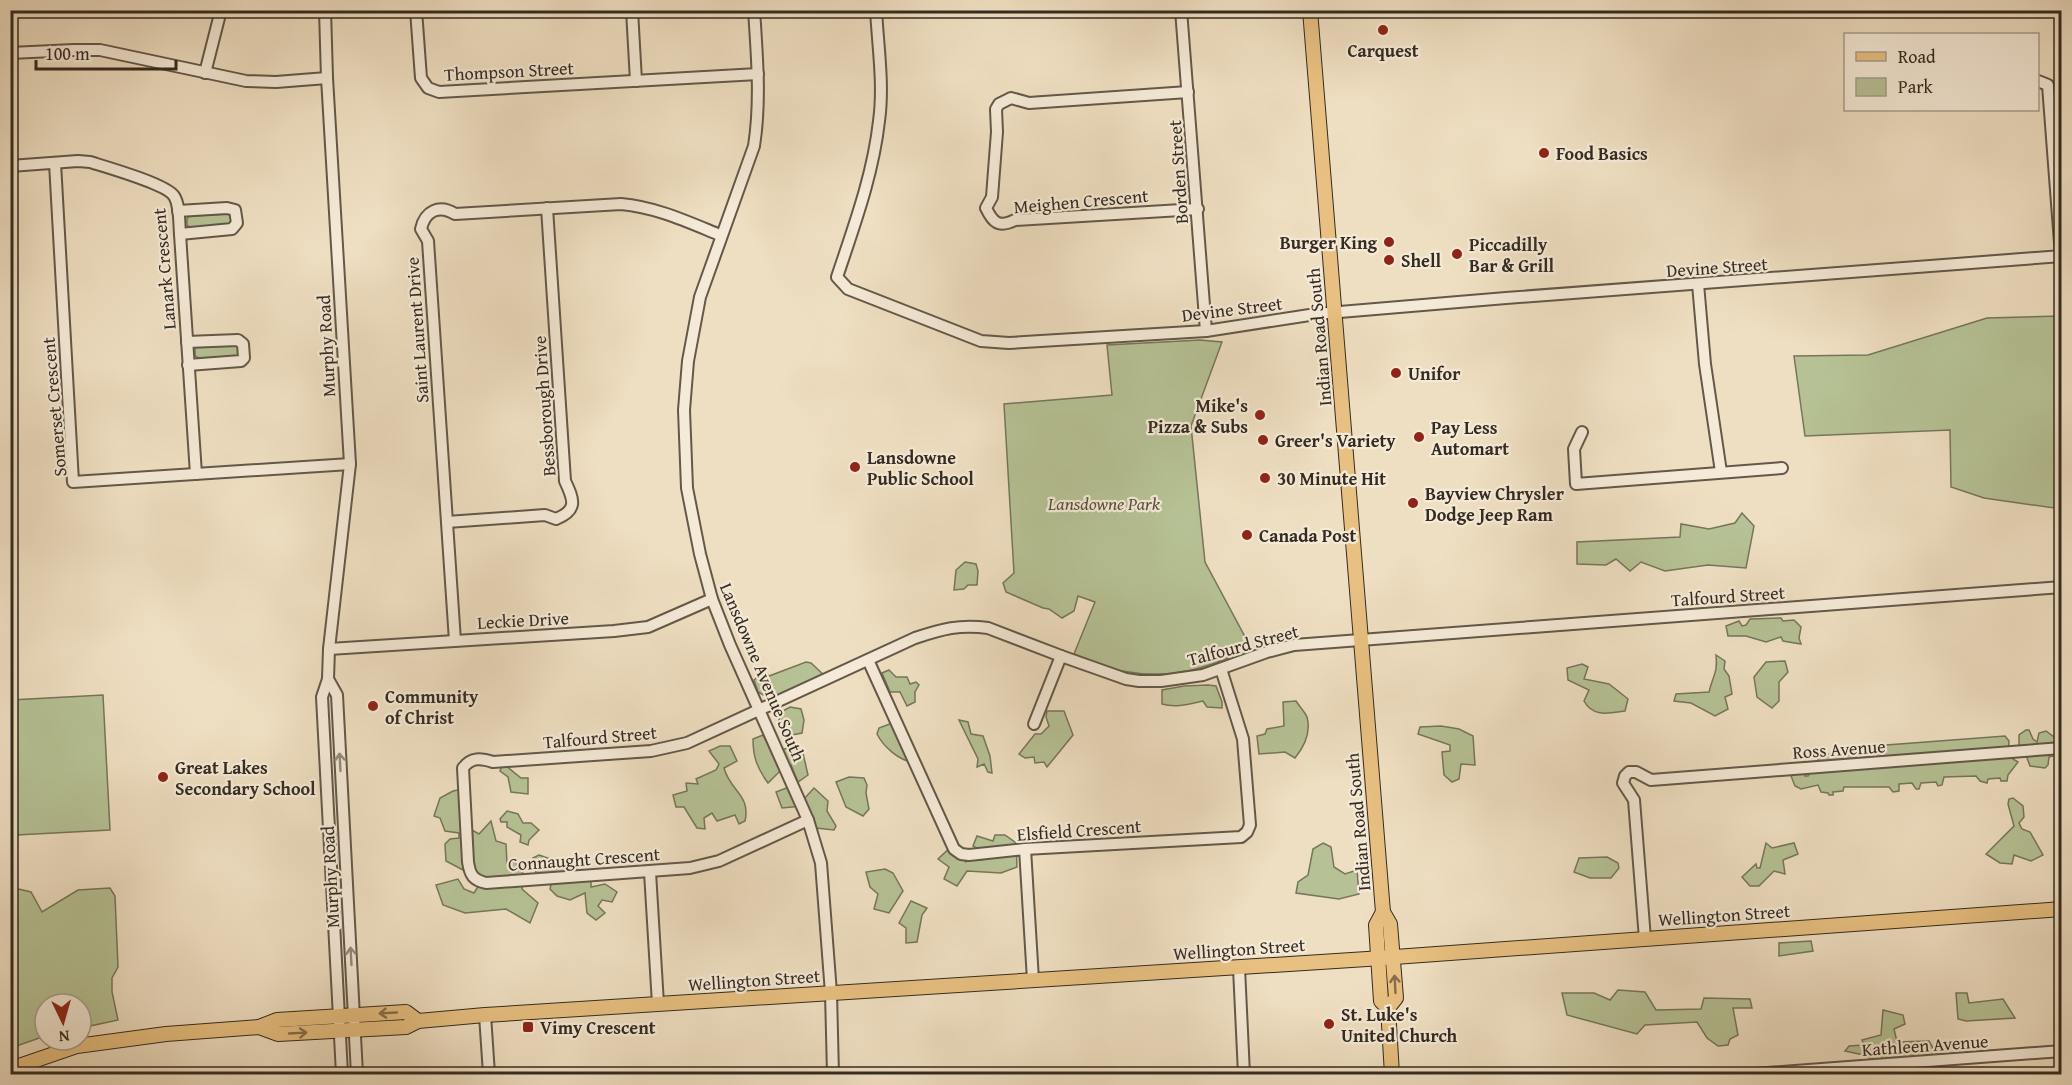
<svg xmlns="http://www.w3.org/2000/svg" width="2072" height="1085" viewBox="0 0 2072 1085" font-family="'Gentium Book Plus',serif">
  <rect width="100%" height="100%" fill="#efdfc2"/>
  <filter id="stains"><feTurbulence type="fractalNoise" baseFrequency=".00333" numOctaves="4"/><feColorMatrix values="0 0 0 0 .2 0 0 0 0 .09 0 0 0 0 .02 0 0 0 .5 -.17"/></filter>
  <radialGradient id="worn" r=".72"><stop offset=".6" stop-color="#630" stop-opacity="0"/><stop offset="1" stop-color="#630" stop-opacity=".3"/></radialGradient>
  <!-- green -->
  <g fill="#b6c295" stroke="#75765b" stroke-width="1.5">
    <polygon points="229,214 232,223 229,225 191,228 187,225 187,219 189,216"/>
    <polygon points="2061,316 2061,509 1984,498 1951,487 1950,430 1805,436 1794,356 1868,355 1987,318"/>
    <path d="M1200,340l22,2 -31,84 14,136 46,86c-44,21 -80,32 -129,23 -17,-3 -33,-11 -48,-17l21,-52 -17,-6 -4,15 -12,7 -13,-9 -6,-1 -37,-16 -3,-9 11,-10 -10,-169 108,-9 -5,-50z"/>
    <polygon points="236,344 239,347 239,354 237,356 199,358 195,356 195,348 198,347"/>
    <polygon points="1742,513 1754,526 1746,568 1708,565 1665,571 1641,562 1630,571 1616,559 1606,565 1577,564 1577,542 1680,537 1681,524 1709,529 1735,523"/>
    <polygon points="965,562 976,564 978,571 977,585 968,585 964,589 954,590 956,570"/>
    <polygon points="1781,618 1783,621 1794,620 1801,627 1799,638 1801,644 1783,641 1781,637 1766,642 1746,636 1728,636 1726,626 1739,621 1742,626 1746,625 1750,619"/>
    <path d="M1716,655l9,6 -1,8 5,7 3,18 -7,3 3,12 -13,7 -24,-13 -17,-2 2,-7 33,-2c4,-17 9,-19 7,-37z"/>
    <polygon points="1785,661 1788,672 1779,682 1779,701 1772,708 1757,697 1754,677 1766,662"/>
    <polygon points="806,662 811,663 827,678 776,702 758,692 754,680 765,671 769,676"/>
    <path d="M1582,664l6,3 -4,12 25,5 19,15 -3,12c-15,2 -32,7 -41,-10l5,-11 -21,-10 -1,-12z"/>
    <polygon points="889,670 896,677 907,677 910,684 916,682 919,685 915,692 915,702 907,706 900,692 890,692 882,673"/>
    <path d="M1208,685l8,1 6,16v6l-15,-1 -4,-6c-14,3 -27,7 -41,3v-14l22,-4z"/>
    <polygon points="103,695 110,830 17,835 11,700"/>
    <path d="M1296,701c3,5 9,11 11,16 4,15 -3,30 -12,41l-10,-6 -26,2 -2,-18 8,-2 2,-5 17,-3 -1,-24z"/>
    <polygon points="790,707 801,709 804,720 802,733 787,736 779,724 779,713"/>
    <polygon points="1047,711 1064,711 1073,735 1047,767 1044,762 1035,763 1034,757 1025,758 1019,754 1035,734 1041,734 1049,726 1046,717"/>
    <polygon points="959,720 968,722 971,734 983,736 990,756 992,773 988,772 984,764 977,767 978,759"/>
    <path d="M895,722l18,40c-14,-1 -30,-16 -36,-28l2,-6z"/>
    <polygon points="1441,726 1459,729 1473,736 1475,765 1461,764 1459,779 1452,782 1444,775 1442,752 1450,751 1450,745 1418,734 1420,727"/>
    <polygon points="2026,730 2029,730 2033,739 2037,742 2039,733 2046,731 2054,737 2061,754 2049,757 2048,765 2045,768 2030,766 2027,758 2027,750 2019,749 2019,735"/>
    <path d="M763,735l11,19 19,-9 9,4 6,26 -10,7 -7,-17 -11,6 -12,12c-11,-15 -15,-26 -15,-44z"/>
    <polygon points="2005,736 2009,741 2008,756 2018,762 2008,775 2007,781 2001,781 2000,778 1988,779 1987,783 1980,781 1976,776 1944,777 1942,785 1938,786 1936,782 1921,783 1919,789 1916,789 1912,783 1899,784 1899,791 1893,792 1889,787 1844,787 1843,791 1833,792 1833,795 1829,795 1828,793 1821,792 1818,785 1801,789 1795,786 1791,776 1796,770 1803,772 1805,776 1808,776 1811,771 1820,769 1817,755 1854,753 1860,766 1866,766 1860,758 1860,747"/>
    <path d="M720,746h10l7,15 -13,7c6,23 27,27 21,53l-6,3 -4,-9 -18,6 -5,-8 -8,5 1,11 -8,-1 -13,-21h-8l-3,-12 14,-4 -1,-8 12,1 -2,-5 20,-9 3,-6 -10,-13z"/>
    <polygon points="502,765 505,765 521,778 528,778 528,794 511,792 508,777 500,771"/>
    <polygon points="849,777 864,778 867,785 866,793 869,809 863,816 846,807 836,782"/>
    <polygon points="789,787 804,799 814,788 828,801 827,811 836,826 834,830 816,828 803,806 782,808 776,792"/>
    <polygon points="463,789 463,825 479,834 491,821 496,841 506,844 507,863 515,862 525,876 522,889 538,903 530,923 506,909 465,913 443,905 436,885 458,879 464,889 474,893 482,880 446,861 445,844 450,839 459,838 459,833 445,831 440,818 434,816 440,798 453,791"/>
    <polygon points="2013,798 2023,806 2024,817 2019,823 2022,829 2030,832 2043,855 2031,861 2014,855 2012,864 2000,863 1986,854 2014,826 2008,804 2009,799"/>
    <polygon points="507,811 518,814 523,823 531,823 539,830 529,840 528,845 520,842 521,835 507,827 507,822 501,822 500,819"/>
    <polygon points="995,835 1005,835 1016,843 1017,867 1001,873 967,871 957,886 944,879 949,867 938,859 951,847 956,854 966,862 970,857 982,860 987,854 973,846 977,836 993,841"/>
    <polygon points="1323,843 1331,847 1334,867 1345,874 1357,870 1359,894 1339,899 1296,893 1298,882 1308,875 1313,849"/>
    <polygon points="1766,843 1772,848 1794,843 1798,854 1783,860 1785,874 1774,871 1759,886 1750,886 1742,877 1756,864 1757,868 1760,868"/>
    <polygon points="539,855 550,859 555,866 576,864 577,872 591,874 591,887 605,884 617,892 612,902 602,900 598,906 605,913 596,920 587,913 585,893 570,900 557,896 550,889 551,885 545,883 537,878 533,858"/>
    <polygon points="1607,857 1618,863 1619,868 1611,878 1590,878 1574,872 1579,858"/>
    <polygon points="885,869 893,873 903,891 889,913 874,909 878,894 870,887 866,872"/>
    <polygon points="10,887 31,892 42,912 78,890 110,888 115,896 118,967 112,978 112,992 118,1020 81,1028 81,1004 45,1004 45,1036 11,1048"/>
    <polygon points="911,901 927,908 922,915 917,942 906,943 906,928 899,923"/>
    <polygon points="1811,941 1813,951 1779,956 1779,943"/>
    <polygon points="1618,990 1645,992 1656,1010 1701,1009 1704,998 1750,999 1752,1008 1733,1008 1738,1035 1730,1039 1728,1045 1718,1046 1707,1038 1697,1022 1645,1025 1637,1034 1567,1015 1562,993 1594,993 1610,1000"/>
    <polygon points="1956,993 1967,993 1969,1003 2003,999 2015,1018 1966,1021 1958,1019"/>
    <polygon points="1883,1010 1903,1015 1905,1024 1894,1029 1897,1042 1929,1041 1939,1058 1871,1059 1868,1056 1845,1051 1849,1046 1864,1045 1862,1040 1881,1035"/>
  </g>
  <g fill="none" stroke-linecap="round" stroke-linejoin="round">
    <defs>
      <g id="minor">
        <polyline points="325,10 327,78 350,464 329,649 328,679 322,697 342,1074"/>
        <polyline points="416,10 421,78 428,88 439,92 758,74"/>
        <polyline points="632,10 636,81"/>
        <path d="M754,10c3,46 7,91 0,136l-54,151 -12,64 -4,49 3,78 13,66 12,45 18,46 78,175 13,43 10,130 2,81"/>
        <path d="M876,10c2,37 8,75 3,111 -6,54 -25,105 -42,156l11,12 133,52 28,2 197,-12 110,-17 190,-16 556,-42"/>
        <polyline points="1181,10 1206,331"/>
        <polyline points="10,53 74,50 100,50 246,81 276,82 327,78"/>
        <polyline points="205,73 221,10"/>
        <polyline points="2038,81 2048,85 2061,256"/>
        <path d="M1188,92l-159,11 -18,-5 -12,6 -3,5 1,23 -5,65 -6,11c7,15 13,20 29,12l183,-11"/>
        <polyline points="55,163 73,482 350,464"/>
        <path d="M10,166l68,-5 12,1c16,5 76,22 84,34 6,9 5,27 6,38l16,240"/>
        <polyline points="178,211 227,208 235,210 237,223 232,229 180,234"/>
        <polyline points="1698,284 1705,364 1721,472"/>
        <polyline points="187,342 238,340 243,344 244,358 241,361 188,365"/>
        <polyline points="1582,432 1574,449 1576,484 1782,468"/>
        <path d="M447,522l98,-7 11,4c22,-9 18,-19 9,-38l-18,-273"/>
        <path d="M455,641l-27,-400 -7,-12c4,-18 18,-25 34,-15l166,-10c35,3 67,18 99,31"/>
        <polyline points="329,649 614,631 648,627 712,599"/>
        <polyline points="868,660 954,849 961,854 969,855 1025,849 1241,837 1247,832 1250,825 1243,739 1221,669"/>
        <polyline points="328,679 337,695 357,1074"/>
        <polyline points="1034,724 1061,656"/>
        <path d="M808,820l-89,41 -29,7 -204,15c-13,-3 -16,-8 -18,-21l-5,-94c8,-11 18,-10 30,-6l158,-11 36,-8 228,-105c27,-9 45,-14 73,-10l73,28 65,23 13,2h22l42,-6 64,-23 27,-7 768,-58"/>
        <polyline points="1025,849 1033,980"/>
        <polyline points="650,872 658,1004"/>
        <polyline points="1645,939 1634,800 1623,783 1625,776 1629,772 1636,772 1651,780 2062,748"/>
        <polyline points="1239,968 1244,1074"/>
        <polyline points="485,1015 489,1074"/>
        <polyline points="1755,1074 2062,1051"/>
      </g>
      <g id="major">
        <polyline points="1310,10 1383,912 1390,924 1396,998 1388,1008"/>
        <polyline points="1383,912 1376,925 1381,1001 1388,1008 1392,1074"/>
        <polyline points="259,1027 278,1034 406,1027 418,1021 485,1015 1367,959 2062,909"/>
        <polyline points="10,1069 77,1046 166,1034 259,1027 277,1020 406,1012 418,1021"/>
      </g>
    </defs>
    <!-- minor casing -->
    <use href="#minor" stroke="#635849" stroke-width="14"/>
    <!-- major casing -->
    <use href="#major" stroke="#342b21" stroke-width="16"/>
    <!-- minor -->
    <use href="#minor" stroke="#f5ead7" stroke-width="10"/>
    <!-- major -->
    <use href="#major" stroke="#e8c081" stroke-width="14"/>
  </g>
  <!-- one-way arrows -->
  <defs><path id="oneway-shaft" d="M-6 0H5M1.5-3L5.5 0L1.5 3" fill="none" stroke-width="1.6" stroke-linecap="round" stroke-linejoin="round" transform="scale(1.5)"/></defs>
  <g stroke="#948a7c">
    <use href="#oneway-shaft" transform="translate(340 762) rotate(-93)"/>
    <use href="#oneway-shaft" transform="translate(351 956) rotate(-93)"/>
  </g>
  <g stroke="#856e4c">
    <use href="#oneway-shaft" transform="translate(1395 984) rotate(-93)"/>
    <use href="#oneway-shaft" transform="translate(388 1013) rotate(177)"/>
    <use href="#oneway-shaft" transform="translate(298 1033) rotate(-3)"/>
  </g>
  <!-- markers -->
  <g fill="#8f2418" stroke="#f5ead7" stroke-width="2">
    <circle cx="1383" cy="30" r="6"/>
    <circle cx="1544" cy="153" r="6"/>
    <circle cx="1389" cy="242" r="6"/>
    <circle cx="1457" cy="254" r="6"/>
    <circle cx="1389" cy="260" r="6"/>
    <circle cx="1396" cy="373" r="6"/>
    <circle cx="1260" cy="415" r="6"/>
    <circle cx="1419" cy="437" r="6"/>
    <circle cx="1263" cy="440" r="6"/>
    <circle cx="855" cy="467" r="6"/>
    <circle cx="1265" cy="478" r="6"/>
    <circle cx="1413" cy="503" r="6"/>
    <circle cx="1247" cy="535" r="6"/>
    <circle cx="373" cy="706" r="6"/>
    <circle cx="163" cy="777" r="6"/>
    <circle cx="1329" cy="1024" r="6"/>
    <rect x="522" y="1021" width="12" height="12" rx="3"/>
  </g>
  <g text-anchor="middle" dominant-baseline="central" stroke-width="4.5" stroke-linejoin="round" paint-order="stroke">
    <!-- poi labels -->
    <g font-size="18" font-weight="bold" fill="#342b21" stroke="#f5ead7" text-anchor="start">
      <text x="1383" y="50" text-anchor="middle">Carquest</text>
      <text x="1556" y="153">Food Basics</text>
      <text x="1377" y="242" text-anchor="end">Burger King</text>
      <text x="1469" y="244">Piccadilly<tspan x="1469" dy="21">Bar &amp; Grill</tspan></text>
      <text x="1401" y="260">Shell</text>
      <text x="1408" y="373">Unifor</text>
      <text x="1248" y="405" text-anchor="end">Mike's<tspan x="1248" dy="21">Pizza &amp; Subs</tspan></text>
      <text x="1431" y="427">Pay Less<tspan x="1431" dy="21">Automart</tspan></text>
      <text x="1275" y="440">Greer's Variety</text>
      <text x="867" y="457">Lansdowne<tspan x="867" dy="21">Public School</tspan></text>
      <text x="1277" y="478">30 Minute Hit</text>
      <text x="1425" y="493">Bayview Chrysler<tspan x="1425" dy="21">Dodge Jeep Ram</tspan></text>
      <text x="1259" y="535">Canada Post</text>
      <text x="385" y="696">Community<tspan x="385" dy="21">of Christ</tspan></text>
      <text x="175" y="767">Great Lakes<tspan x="175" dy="21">Secondary School</tspan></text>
      <text x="1341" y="1014">St. Luke's<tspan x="1341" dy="21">United Church</tspan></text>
      <text x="540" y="1027">Vimy Crescent</text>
    </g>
    <!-- street labels -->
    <g font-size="18" fill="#342b21" stroke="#f5ead7">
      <text transform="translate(509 71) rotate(-3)">Thompson Street</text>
      <text transform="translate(1178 172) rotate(-94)">Borden Street</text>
      <text transform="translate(1081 201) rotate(-5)">Meighen Crescent</text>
      <text transform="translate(1717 267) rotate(-4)">Devine Street</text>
      <text transform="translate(164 269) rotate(-95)">Lanark Crescent</text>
      <text transform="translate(1232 309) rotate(-7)">Devine Street</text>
      <text transform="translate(417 330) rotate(-94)">Saint Laurent Drive</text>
      <text transform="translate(1319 337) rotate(-95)">Indian Road South</text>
      <text transform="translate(326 346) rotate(-93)">Murphy Road</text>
      <text transform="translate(544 406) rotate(-94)">Bessborough Drive</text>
      <text transform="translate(54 407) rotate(-95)">Somerset Crescent</text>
      <text transform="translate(1728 596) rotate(-4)">Talfourd Street</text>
      <text transform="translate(523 620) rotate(-3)">Leckie Drive</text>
      <text transform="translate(1243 645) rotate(-15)">Talfourd Street</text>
      <text transform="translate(763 672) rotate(67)">Lansdowne Avenue South</text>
      <text transform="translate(600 737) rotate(-5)">Talfourd Street</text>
      <text transform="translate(1839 749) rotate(-4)">Ross Avenue</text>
      <text transform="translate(1358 822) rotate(-95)">Indian Road South</text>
      <text transform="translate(1079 830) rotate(-4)">Elsfield Crescent</text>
      <text transform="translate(584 859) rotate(-4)">Connaught Crescent</text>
      <text transform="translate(330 877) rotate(-93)">Murphy Road</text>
      <text transform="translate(1724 915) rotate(-4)">Wellington Street</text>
      <text transform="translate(1239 949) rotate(-4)">Wellington Street</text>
      <text transform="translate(754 980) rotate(-4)">Wellington Street</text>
      <text transform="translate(1925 1045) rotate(-4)">Kathleen Avenue</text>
    </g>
    <!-- park labels -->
    <g font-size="18" font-style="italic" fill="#54513e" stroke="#f5ead7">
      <text x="1104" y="503">Lansdowne Park</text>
    </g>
  </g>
  <!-- margin -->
  <rect width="2072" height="1085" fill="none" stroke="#efdfc2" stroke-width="36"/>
  <rect x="12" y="12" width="2048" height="1061" fill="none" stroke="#342b21" stroke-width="3"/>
  <rect x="18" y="18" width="2036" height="1049" fill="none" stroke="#342b21" stroke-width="1.5"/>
  <!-- legend -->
  <rect x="1844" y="33" width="195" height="78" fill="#f5ead7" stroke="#a89e8e" stroke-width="1.5"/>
  <rect x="1856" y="52" width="30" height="9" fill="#e8c081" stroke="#a89e8e" stroke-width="1.5"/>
  <text x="1898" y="63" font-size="18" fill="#342b21">Road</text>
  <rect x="1856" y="78" width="30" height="18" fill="#b6c295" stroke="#a89e8e" stroke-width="1.5"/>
  <text x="1898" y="93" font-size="18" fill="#342b21">Park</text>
  <!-- north arrow -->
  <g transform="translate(63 1022) rotate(175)"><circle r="28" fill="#f5ead7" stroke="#a89e8e" stroke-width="1.5"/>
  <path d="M0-4.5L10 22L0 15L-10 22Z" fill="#8f2418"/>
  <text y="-9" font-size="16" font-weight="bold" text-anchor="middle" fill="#342b21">N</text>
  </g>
  <!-- scale -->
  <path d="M36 60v9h140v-9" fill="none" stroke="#342b21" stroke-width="3"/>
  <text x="45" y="60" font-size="18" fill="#342b21" stroke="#f5ead7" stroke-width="4.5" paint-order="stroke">100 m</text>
  <rect width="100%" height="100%" filter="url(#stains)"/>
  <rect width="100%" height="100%" fill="url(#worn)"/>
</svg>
